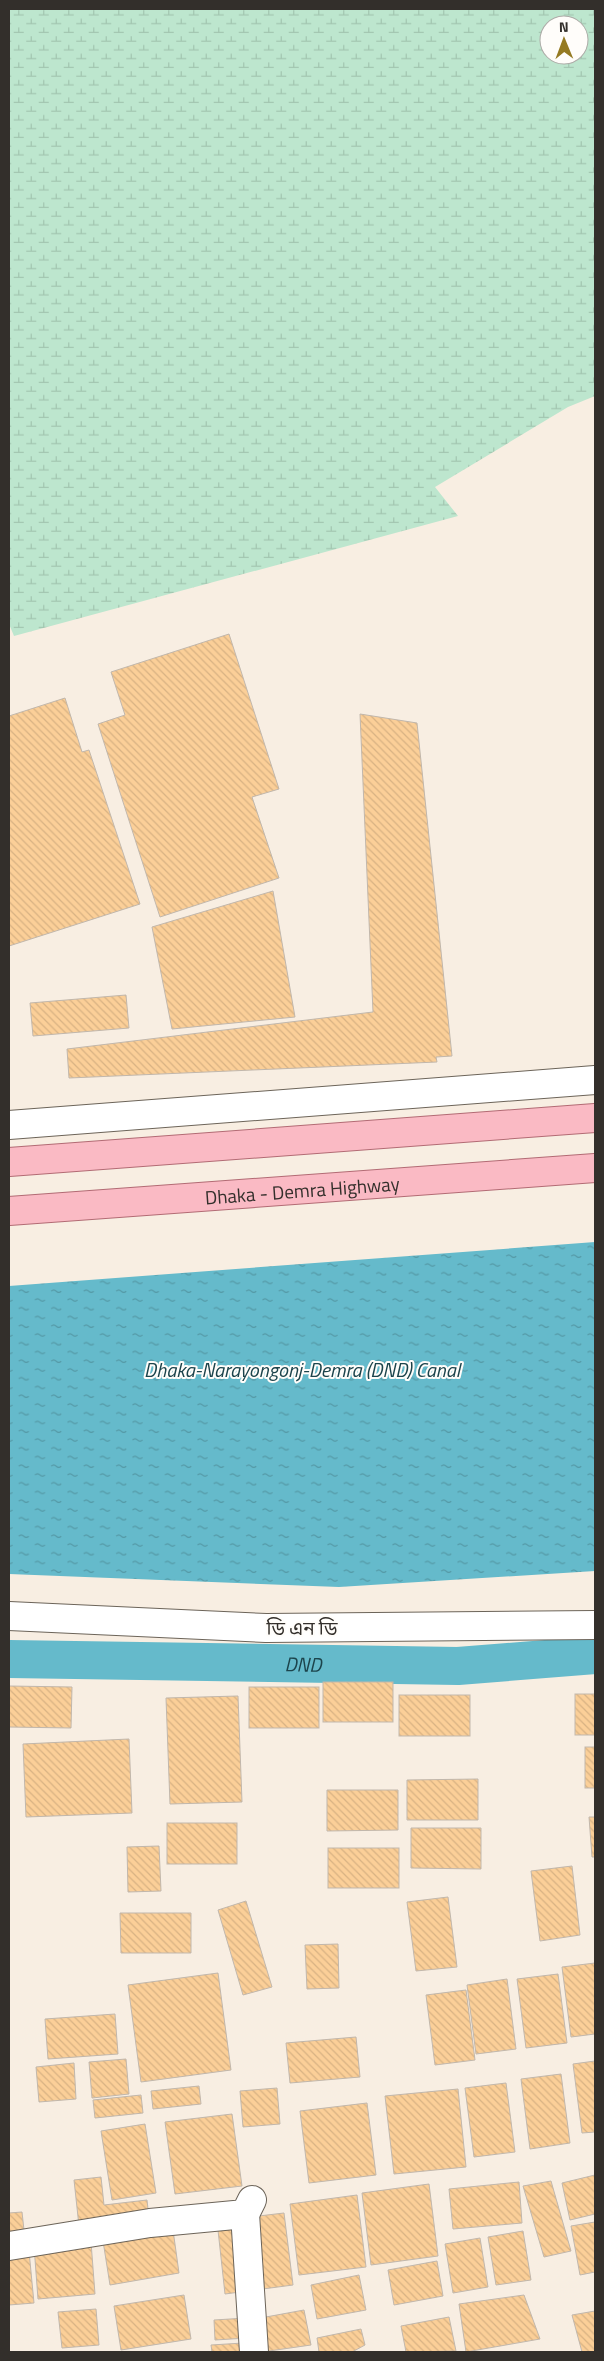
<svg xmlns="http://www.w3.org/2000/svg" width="604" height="2361" viewBox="0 0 604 2361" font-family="'Titillium Web','Noto Sans Bengali',sans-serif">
  <defs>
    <pattern id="wetland-marsh" width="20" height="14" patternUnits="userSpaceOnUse" patternTransform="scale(1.25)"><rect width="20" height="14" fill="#bde6ce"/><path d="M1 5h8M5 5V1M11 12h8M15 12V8" fill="none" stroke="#a3c6b1"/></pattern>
    <pattern id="water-ripples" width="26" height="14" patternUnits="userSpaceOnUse" patternTransform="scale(1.25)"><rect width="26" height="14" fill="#65bacb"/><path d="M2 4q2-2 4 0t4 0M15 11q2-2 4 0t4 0" fill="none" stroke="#5498a5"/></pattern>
    <pattern id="building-back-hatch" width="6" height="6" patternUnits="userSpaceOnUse" patternTransform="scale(1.25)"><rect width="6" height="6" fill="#fbcf98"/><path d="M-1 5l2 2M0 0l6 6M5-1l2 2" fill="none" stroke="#d8b283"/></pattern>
  </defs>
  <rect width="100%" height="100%" fill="#f8eee2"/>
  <!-- wetland -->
  <path fill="url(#wetland-marsh)" fill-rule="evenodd" d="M9,9h586v387l-27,11 -133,80 23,29 -444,120 -5,-12zM549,25h30v30h-30z"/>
  <!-- water -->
  <polygon fill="url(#water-ripples)" points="595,1242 595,1571 339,1587 9,1574 9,1286"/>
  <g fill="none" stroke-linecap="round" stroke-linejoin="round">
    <!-- canal -->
    <path stroke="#65bacb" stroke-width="38" id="s1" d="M9,1659l449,7 137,-11"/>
  </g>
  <!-- building -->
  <g fill="url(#building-back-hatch)" stroke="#c1b7ac">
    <polygon points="229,634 279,789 252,797 279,878 160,917 98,724 125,715 111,672"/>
    <polygon points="65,698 82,752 89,750 140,904 9,946 9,716"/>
    <polygon points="360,714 417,723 452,1056 436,1057 437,1062 69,1078 67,1049 373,1012"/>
    <polygon points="273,891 295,1017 172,1029 152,927"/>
    <polygon points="126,995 129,1028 33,1036 30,1003"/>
    <rect x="323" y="1682" width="70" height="40"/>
    <polygon points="9,1686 72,1687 71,1728 9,1727"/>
    <rect x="249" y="1687" width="70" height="41"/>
    <rect x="575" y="1694" width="20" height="41"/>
    <rect x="399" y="1695" width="71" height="41"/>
    <polygon points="238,1696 242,1802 170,1804 166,1698"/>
    <polygon points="129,1739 132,1813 26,1817 23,1744"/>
    <rect x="585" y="1747" width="10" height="41"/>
    <polygon points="478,1779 478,1820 407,1820 407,1780"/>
    <polygon points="327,1790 398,1790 398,1830 327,1831"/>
    <polygon points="589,1817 595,1817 595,1857 592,1857"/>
    <rect x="167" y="1823" width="70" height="41"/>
    <polygon points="411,1828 481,1828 481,1869 411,1868"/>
    <polygon points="159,1846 161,1891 128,1892 127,1847"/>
    <rect x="328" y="1848" width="71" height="40"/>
    <polygon points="572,1866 580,1935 540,1941 531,1871"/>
    <polygon points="448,1897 457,1967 416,1971 407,1902"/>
    <polygon points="246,1901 272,1987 243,1995 218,1910"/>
    <polygon points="120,1913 191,1913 191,1953 121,1953"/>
    <polygon points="338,1944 339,1988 307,1989 305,1945"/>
    <polygon points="595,1963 595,2034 571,2037 562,1967"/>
    <polygon points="218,1973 231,2070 141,2082 128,1985"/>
    <polygon points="558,1974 567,2043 526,2048 517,1979"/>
    <polygon points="507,1979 516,2049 476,2054 467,1985"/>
    <polygon points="466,1990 475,2060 435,2065 426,1995"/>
    <polygon points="115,2014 118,2054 48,2059 45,2019"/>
    <polygon points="356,2037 360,2077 290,2083 286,2043"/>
    <polygon points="126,2059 129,2094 92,2098 89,2062"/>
    <polygon points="595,2061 595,2132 582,2133 573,2064"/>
    <polygon points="74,2063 76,2099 39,2102 36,2067"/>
    <polygon points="561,2074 570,2143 530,2149 521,2079"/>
    <polygon points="506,2083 515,2152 474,2157 465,2088"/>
    <polygon points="199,2086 201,2104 153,2109 151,2091"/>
    <polygon points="277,2088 280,2124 243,2127 240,2091"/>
    <polygon points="458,2089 466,2167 394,2174 385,2096"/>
    <polygon points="141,2095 143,2113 95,2118 93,2100"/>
    <polygon points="367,2103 376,2175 309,2183 300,2111"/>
    <polygon points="232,2114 242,2186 175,2194 165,2122"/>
    <polygon points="145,2124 156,2193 112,2200 101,2131"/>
    <polygon points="595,2175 595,2214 570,2220 562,2183"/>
    <polygon points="101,2177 104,2205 147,2200 149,2218 79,2226 74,2180"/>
    <polygon points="551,2181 571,2251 544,2257 523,2186"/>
    <polygon points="519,2182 522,2223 453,2229 449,2189"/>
    <polygon points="429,2184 438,2256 371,2265 362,2193"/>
    <polygon points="357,2195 366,2267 299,2275 290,2204"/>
    <polygon points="22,2212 24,2230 9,2232 9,2213"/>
    <polygon points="284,2213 293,2285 225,2294 217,2221"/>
    <polygon points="595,2222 595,2272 580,2275 571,2226"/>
    <polygon points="173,2230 179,2273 110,2285 103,2241"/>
    <polygon points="523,2231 531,2280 496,2285 488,2237"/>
    <polygon points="480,2238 488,2287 453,2293 445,2244"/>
    <polygon points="91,2242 95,2294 38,2299 34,2246"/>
    <polygon points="29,2251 34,2303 9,2305 9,2253"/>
    <polygon points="437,2261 443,2296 394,2305 388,2270"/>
    <polygon points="359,2275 366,2310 317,2319 311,2285"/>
    <polygon points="184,2295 191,2339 121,2350 114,2306"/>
    <polygon points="524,2295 540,2339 466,2352 459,2304"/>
    <polygon points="96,2309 99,2345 62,2348 58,2312"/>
    <polygon points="304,2310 311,2345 262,2352 255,2319"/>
    <polygon points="595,2311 595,2352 582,2352 572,2315"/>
    <polygon points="449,2317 456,2351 406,2352 401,2326"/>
    <polygon points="246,2318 247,2338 215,2340 214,2320"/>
    <polygon points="361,2329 365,2345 352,2352 319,2352 317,2338"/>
    <polygon points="243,2343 243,2352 212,2352 211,2345"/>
  </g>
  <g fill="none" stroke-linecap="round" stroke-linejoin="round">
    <defs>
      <g id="street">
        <polyline points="9,1125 595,1080"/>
        <polyline points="9,1616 266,1628 595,1625"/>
        <polyline points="245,2214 254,2352"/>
        <polyline points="9,2246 150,2223 245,2214 252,2200"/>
      </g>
      <g id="primary">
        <polyline points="9,1162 595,1118"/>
        <path id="s2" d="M9,1211l586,-43"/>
      </g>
    </defs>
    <!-- street casing -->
    <use href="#street" stroke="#6c6459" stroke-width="30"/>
    <!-- primary casing -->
    <use href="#primary" stroke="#b26b74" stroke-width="30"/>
    <!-- street -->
    <use href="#street" stroke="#fff" stroke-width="28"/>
    <!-- primary -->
    <use href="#primary" stroke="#fabac4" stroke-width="28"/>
  </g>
  <g text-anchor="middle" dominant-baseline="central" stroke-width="4" stroke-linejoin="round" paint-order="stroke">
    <!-- street labels -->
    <g font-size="19" fill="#332f2b" stroke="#fffdfa">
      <text stroke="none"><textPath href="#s2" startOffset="294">Dhaka - Demra Highway</textPath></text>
      <text x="302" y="1627">ডি এন ডি</text>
    </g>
    <!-- water labels -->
    <g font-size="20" font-style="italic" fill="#1c444c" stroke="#fffdfa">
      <text x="302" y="1369">Dhaka-Narayongonj-Demra (DND) Canal</text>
      <text stroke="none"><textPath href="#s1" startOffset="294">DND</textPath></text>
    </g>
  </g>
  <!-- border -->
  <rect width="604" height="2361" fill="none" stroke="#332f2b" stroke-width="20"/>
  <!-- north arrow -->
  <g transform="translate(564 40) rotate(359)"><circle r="24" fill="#fffdfa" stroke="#adaba7"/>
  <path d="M0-4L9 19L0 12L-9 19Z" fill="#957a22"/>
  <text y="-8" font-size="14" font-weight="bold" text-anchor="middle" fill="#332f2b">N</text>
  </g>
</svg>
